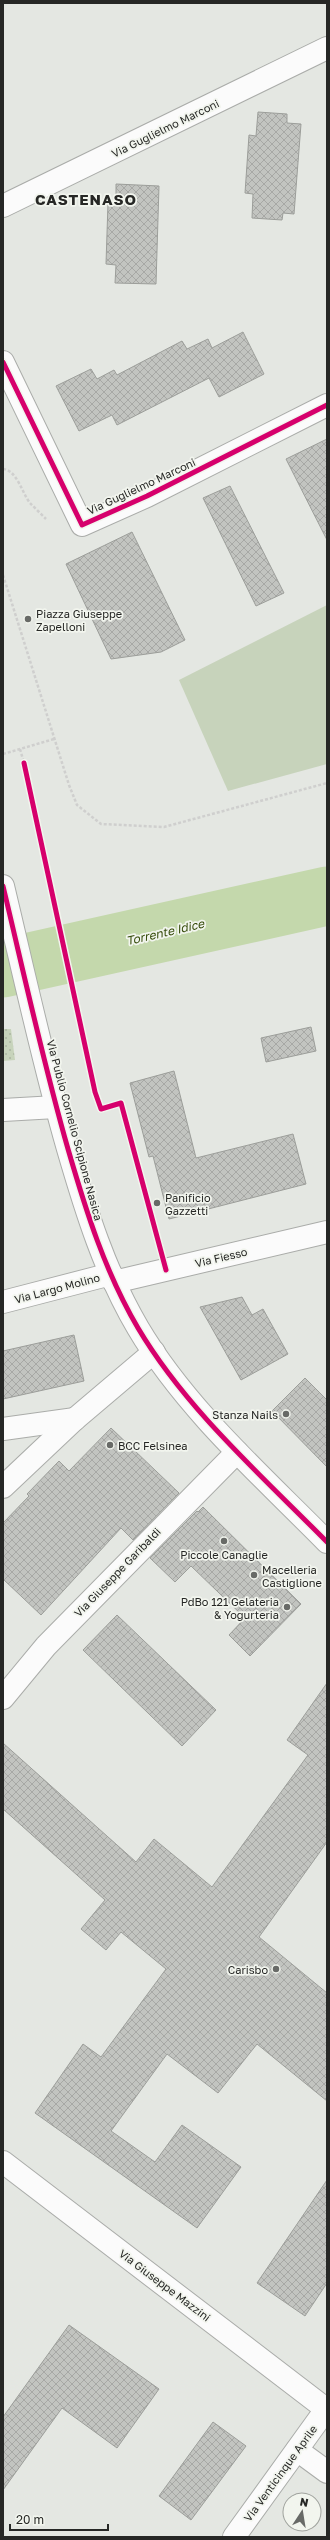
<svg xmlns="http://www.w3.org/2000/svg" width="330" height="2540" viewBox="0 0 330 2540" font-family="'Golos Text',sans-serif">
  <defs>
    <pattern id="park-dots" width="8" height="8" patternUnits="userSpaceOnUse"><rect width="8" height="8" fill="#c7d3bb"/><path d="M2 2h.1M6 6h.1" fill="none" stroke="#abb5a1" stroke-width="1.8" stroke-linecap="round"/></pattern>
    <pattern id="building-cross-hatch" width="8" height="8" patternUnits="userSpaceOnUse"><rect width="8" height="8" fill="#c2c4c0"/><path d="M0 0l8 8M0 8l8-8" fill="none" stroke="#a7a8a5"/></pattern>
  </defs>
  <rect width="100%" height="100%" fill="#e4e7e2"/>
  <!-- grass -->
  <polygon fill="#c7d3bb" points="327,605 327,764 228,791 179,680"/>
  <!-- park -->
  <polygon fill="url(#park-dots)" points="3,1029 11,1029 15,1060 3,1061"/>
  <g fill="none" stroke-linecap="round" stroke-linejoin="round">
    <!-- river -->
    <polyline stroke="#c4d8ac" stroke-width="59" points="3,968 327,896"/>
  </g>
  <!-- building -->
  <g fill="url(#building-cross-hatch)" stroke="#9c9e9a">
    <polygon points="258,112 287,114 287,123 301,124 294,214 283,213 282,220 252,218 253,194 245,193 249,135 256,136"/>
    <polygon points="116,184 159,186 156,284 115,283 116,265 106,264 108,203 116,203"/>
    <polygon points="243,332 264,374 219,397 209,378 117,425 112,415 79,431 56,386 91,369 97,379 114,370 117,375 182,341 187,349 208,339 212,348"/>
    <polygon points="327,439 327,540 286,459"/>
    <polygon points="230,486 284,593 256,606 203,498"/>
    <polygon points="132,532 185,640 161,652 111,659 66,564"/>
    <polygon points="311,1027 316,1051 266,1062 261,1038"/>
    <polygon points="174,1071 196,1158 293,1134 306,1184 169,1219 153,1156 149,1157 130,1083"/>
    <polygon points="242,1297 252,1315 263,1309 288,1354 241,1380 200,1307"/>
    <polygon points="74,1335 84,1381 3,1399 3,1351"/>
    <polygon points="305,1378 327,1400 327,1467 272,1411"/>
    <polygon points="111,1428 179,1493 133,1540 121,1528 41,1615 3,1579 3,1523 29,1496 27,1494 59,1461 69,1471"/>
    <polygon points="203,1507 301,1604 250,1656 229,1635 245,1618 191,1566 175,1582 150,1558 197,1511 198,1512"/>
    <polygon points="117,1615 216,1710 182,1746 83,1650"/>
    <polygon points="327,1683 327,1842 259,1937 327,1993 327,2101 257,2044 218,2093 167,2054 111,2131 155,2162 182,2125 241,2167 197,2228 35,2113 83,2044 101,2057 166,1969 121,1932 106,1950 81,1929 105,1900 3,1809 3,1743 136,1862 154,1839 212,1887 308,1755 287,1740"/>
    <polygon points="327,2180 327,2283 305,2316 257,2283"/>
    <polygon points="69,2325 159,2389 117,2448 62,2408 3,2490 3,2417"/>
    <polygon points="213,2422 246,2446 191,2520 159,2496"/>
  </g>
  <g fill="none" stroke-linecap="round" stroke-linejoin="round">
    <defs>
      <g id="minor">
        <polyline points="3,206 327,48"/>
        <polyline points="3,362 82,525 147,496 327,405"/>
        <path d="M3,886c21,88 40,176 65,263 18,62 37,123 70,179 48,81 123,147 189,214"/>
        <polyline points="3,1110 56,1107"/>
        <polyline points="114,1282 327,1232"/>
        <polyline points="3,1302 111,1274"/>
        <polyline points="3,1429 75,1419"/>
        <polyline points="3,1487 75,1419 154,1352"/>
        <polyline points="3,1698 46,1646 237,1452"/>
        <polyline points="3,2162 326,2409"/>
        <polyline points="297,2450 327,2472"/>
        <polyline points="234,2537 327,2408"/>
      </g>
    </defs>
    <!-- minor casing -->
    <use href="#minor" stroke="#aaaca9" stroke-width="24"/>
    <!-- path -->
    <g stroke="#cfcfce" stroke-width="2.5" stroke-dasharray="3 2" stroke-linecap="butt">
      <path d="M3,469c14,1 19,24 27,34 5,5 11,11 16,16"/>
      <polyline points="3,575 69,785 77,805 101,824 164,827 327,783"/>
      <polyline points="20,749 24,763"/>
      <polyline points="3,754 54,739"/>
    </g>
    <!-- minor -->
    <use href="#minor" stroke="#fbfbfb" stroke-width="22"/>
    <defs>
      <g id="cycleway">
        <polyline points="3,362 82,525 147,496 327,405"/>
        <polyline points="24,763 95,1092 101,1109 121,1103 166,1270"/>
        <path d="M3,886c21,88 40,176 65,263 18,62 37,123 70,179 48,81 123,147 189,214"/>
      </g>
    </defs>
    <!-- cycleway casing -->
    <use href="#cycleway" stroke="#f2f5ee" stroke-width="8"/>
    <!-- cycleway -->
    <use href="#cycleway" stroke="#d6006c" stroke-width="5"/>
  </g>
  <!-- markers -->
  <g fill="#686a67" stroke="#f2f5ee" stroke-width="1.5">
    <circle cx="28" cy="619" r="4"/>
    <circle cx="157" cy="1203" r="4"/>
    <circle cx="286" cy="1414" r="4"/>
    <circle cx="110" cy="1445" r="4"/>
    <circle cx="224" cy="1541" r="4"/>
    <circle cx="254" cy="1575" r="4"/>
    <circle cx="287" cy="1607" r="4"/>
    <circle cx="276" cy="1969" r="4"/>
  </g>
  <g text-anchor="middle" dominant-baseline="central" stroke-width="3.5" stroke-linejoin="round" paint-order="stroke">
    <!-- street labels -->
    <g font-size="11" fill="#262725" stroke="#f2f5ee">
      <text transform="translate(165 128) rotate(-26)">Via Guglielmo Marconi</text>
      <text transform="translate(141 486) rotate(-25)">Via Guglielmo Marconi</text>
      <text transform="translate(75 1130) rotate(75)">Via Publio Cornelio Scipione Nasica</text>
      <text transform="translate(221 1257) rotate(-13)">Via Fiesso</text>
      <text transform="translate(57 1288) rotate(-15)">Via Largo Molino</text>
      <text transform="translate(117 1572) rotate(-46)">Via Giuseppe Garibaldi</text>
      <text transform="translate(165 2285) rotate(37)">Via Giuseppe Mazzini</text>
      <text transform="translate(280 2473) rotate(-54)">Via Venticinque Aprile</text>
    </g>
    <!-- poi labels -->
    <g font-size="11" fill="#262725" stroke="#f2f5ee" text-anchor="start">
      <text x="36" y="613">Piazza Giuseppe<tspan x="36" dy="13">Zapelloni</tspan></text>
      <text x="165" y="1197">Panificio<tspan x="165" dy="13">Gazzetti</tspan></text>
      <text x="278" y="1414" text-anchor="end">Stanza Nails</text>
      <text x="118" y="1445">BCC Felsinea</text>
      <text x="224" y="1554" text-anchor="middle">Piccole Canaglie</text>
      <text x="262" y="1569">Macelleria<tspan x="262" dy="13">Castiglione</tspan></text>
      <text x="279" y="1601" text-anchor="end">PdBo 121 Gelateria<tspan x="279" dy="13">&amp; Yogurteria</tspan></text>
      <text x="268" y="1969" text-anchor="end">Carisbo</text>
    </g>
    <!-- water labels -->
    <g font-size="12" font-style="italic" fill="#364c0b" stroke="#f2f5ee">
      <text transform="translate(165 932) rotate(-13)">Torrente Idice</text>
    </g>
    <!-- district labels -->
    <g font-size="15" font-weight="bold" letter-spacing="1" fill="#262725" stroke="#f2f5ee">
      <text x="86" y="199">CASTENASO</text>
    </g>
  </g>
  <!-- border -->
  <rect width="330" height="2540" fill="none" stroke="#262725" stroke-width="8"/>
  <!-- north arrow -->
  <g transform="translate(302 2512) rotate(12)"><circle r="19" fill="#f2f5ee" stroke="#a0a39e"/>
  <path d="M0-3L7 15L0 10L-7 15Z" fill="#686a67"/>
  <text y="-6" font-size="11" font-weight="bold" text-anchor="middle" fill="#262725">N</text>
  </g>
  <!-- scale -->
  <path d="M10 2524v6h98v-6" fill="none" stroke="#262725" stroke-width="2"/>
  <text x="16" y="2524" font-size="12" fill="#262725" stroke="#f2f5ee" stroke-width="3" paint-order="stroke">20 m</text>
</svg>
